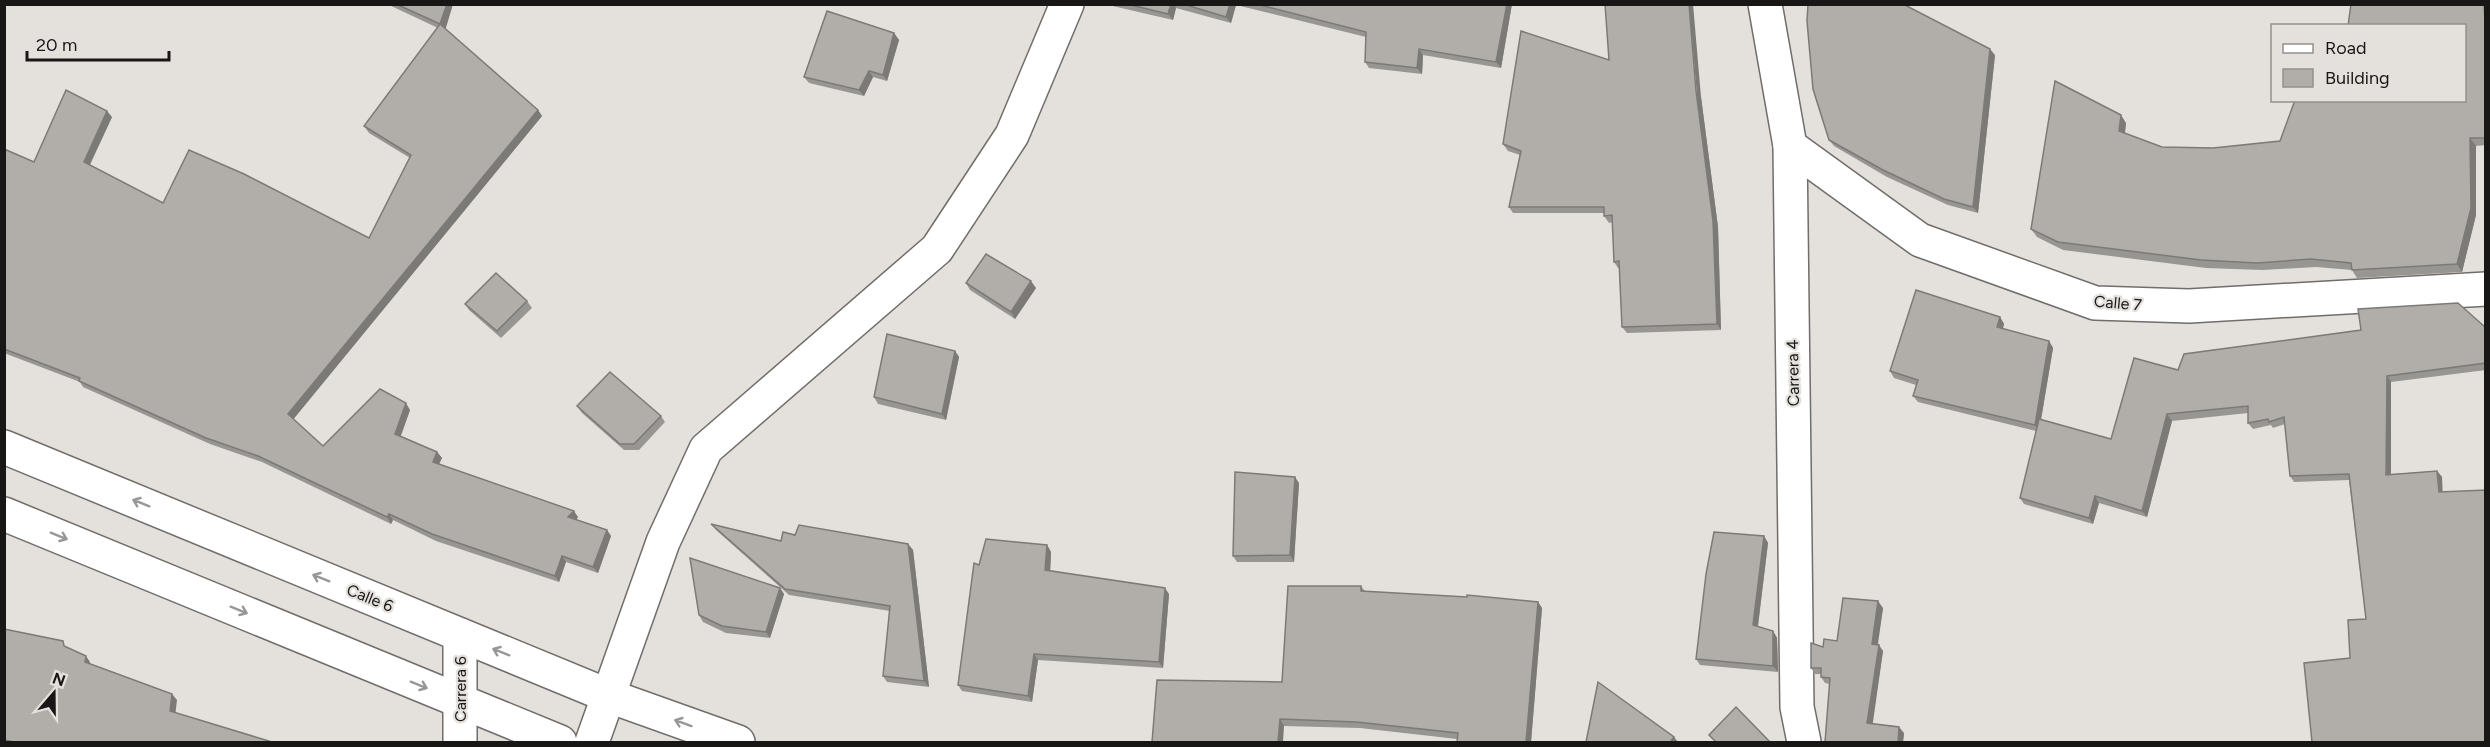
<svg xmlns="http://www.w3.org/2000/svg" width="2490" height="747" viewBox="0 0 2490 747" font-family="Figtree,sans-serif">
  <rect width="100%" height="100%" fill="#e4e1dd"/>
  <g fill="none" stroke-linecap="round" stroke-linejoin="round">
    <defs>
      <g id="minor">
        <polyline points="1765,4 1790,146 1797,707 1804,742"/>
        <polyline points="1790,146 1920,240 2095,303 2189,306 2486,289"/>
        <polyline points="4,447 609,696 738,742"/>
        <polyline points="4,514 560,742"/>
        <polyline points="460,635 460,742"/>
        <polyline points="592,742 663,542 706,449 937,249 1012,135 1067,4"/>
      </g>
    </defs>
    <!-- minor casing -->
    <use href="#minor" stroke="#706d6a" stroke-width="36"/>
    <!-- minor -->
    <use href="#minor" stroke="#fff" stroke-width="33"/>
  </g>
  <!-- wall -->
  <g fill="#989692">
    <polygon points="387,4 453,4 445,29 538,110 542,116 293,419 323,446 410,410 401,436 437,452 442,458 439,464 578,517 576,520 607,530 611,536 598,573 566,562 559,582 436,541 393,520 391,524 262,462 210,444 83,387 80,382 4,353 4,149 34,162 112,117 90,165 163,203 369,238 410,158 369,133 364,126 438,28"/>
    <polygon points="1104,4 1512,4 1501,68 1423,55 1422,74 1369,68 1365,62 1366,37 1236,5 1231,23 1176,8 1173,20"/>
    <polygon points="2486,4 2486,145 2476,146 2476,215 2462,272 2357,278 2352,270 2316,267 2262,270 2206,268 2063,250 2037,237 2031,229 2126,123 2125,134 2162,147 2213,148 2280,141"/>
    <polygon points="894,33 899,40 887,81 873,77 864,96 809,83 804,77"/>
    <polygon points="1995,55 1978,213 1948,205 1887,177 1834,146 1829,140"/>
    <polygon points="1701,97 1718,227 1721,330 1627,333 1622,327 1619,268 1618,268 1614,262 1613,222 1609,223 1604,216 1604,213 1513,213 1509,207 1520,155 1508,151 1503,144"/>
    <polygon points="966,283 1036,288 1015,319 970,290"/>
    <polygon points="527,301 532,308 501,338 469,310 465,304"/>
    <polygon points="2000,317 2004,324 2003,329 2049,341 2053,348 2041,420 2111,439 2178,370 2486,327 2486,370 2391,382 2391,474 2437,471 2442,477 2350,658 2366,619 2349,480 2294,482 2290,476 2285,424 2273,428 2271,425 2253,429 2248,423 2248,413 2172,421 2147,517 2099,503 2093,524 2024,504 2020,498 2036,431 1918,402 1913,396 1916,385 1894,378 1890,371"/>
    <polygon points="955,351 959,357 946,420 878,404 874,397"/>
    <polygon points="577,406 661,416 665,422 639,450 624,450 582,413"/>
    <polygon points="1299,483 1294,562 1237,562 1233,556"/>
    <polygon points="711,524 781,541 795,535 908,544 913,550 929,687 887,682 883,676 890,611 789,595 716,530"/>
    <polygon points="1764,536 1768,543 1758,627 1773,631 1777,638 1778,672 1700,665 1696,659"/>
    <polygon points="1047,545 1051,552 1050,571 1169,594 1163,668 1038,660 1032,702 962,691 958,685"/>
    <polygon points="1361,586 1365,591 1538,602 1542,608 1531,742 1457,742 1457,739 1360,728 1284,726 1152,742 1282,682"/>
    <polygon points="780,588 784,594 770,638 726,633 703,622 699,615"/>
    <polygon points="1883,608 1877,645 1883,651 1872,723 1904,733 1903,742 1825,742 1830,684 1825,683 1821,677 1821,674 1815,674 1811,668 1823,647 1837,641"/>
  </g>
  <!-- shaded-wall -->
  <g fill="#7c7a77">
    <polygon points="447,4 453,4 445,31 440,24"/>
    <polygon points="1171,4 1174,4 1176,8 1173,20 1168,14"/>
    <polygon points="1230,4 1236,5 1231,23 1226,17"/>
    <polygon points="1507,4 1512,4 1501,68 1496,62"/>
    <polygon points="1689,4 1693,4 1701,97 1718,227 1721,330 1717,324"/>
    <polygon points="2484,4 2486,4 2486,40"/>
    <polygon points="894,33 899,40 887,81 883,75"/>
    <polygon points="1419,49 1423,55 1422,74 1417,68"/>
    <polygon points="1990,49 1995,55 1978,213 1973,207"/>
    <polygon points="869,71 873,77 864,96 859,90"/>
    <polygon points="538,110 542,116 292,421 288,414"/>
    <polygon points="107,111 112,117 88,168 84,162"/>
    <polygon points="2121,115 2126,123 2124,139 2119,131"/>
    <polygon points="2470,138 2476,146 2476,215 2462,272 2457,264"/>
    <polygon points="1031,281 1036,288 1015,319 1011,312"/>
    <polygon points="2000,317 2004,324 2001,334 1997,327"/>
    <polygon points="2049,341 2053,348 2039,431 2035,425"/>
    <polygon points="955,351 959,357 946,420 942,414"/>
    <polygon points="2387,376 2391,382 2391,481 2386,475"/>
    <polygon points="406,403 410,410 399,440 395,434"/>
    <polygon points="2167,414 2172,421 2147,517 2142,511"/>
    <polygon points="437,452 442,458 437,468 433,462"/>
    <polygon points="2437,471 2442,477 2443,499 2439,492"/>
    <polygon points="1295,477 1299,483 1294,562 1290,555"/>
    <polygon points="2095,496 2099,503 2093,524 2089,518"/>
    <polygon points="574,511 578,517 573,524 568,517"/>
    <polygon points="389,514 393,520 391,524 387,517"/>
    <polygon points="607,530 611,536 598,573 593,567"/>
    <polygon points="1764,536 1768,543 1757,632 1753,625"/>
    <polygon points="908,544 913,550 929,687 924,681"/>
    <polygon points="1047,545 1051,552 1050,576 1045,570"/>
    <polygon points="562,556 566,562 559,582 555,576"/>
    <polygon points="780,588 784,594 770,638 766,632"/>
    <polygon points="1165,588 1169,594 1163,668 1159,662"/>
    <polygon points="1878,601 1883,608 1877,651 1872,644"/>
    <polygon points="1538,602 1542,608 1531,742 1526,742"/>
    <polygon points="1773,631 1777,638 1778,672 1773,666"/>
    <polygon points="1879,645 1883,651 1872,729 1867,723"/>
    <polygon points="1034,654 1038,660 1032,702 1028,696"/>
    <polygon points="86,656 90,662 90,669 85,662"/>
    <polygon points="172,694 177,700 175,717 170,711"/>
    <polygon points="1280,719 1284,726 1283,742 1278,742"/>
    <polygon points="1899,727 1904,733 1903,742 1898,742"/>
    <polygon points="1674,737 1678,742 1670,742"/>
  </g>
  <!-- building -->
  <g fill="#b1aeaa" stroke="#7c7a77" stroke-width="1.5">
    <polygon points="396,4 447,4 440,24"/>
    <polygon points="1127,4 1171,4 1168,14"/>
    <polygon points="1183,4 1230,4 1226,17"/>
    <polygon points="1256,4 1507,4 1496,62 1419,49 1417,68 1365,62 1366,32"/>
    <polygon points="1605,4 1689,4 1696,91 1713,221 1717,324 1622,327 1619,261 1614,262 1612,215 1604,216 1604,207 1509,207 1521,151 1503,144 1521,31 1609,60"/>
    <polygon points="1808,4 1903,4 1990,49 1973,207 1944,199 1883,170 1829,140 1813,89 1807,21"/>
    <polygon points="2351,4 2484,4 2486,40 2486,138 2470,138 2471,208 2457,264 2352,270 2351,263 2311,259 2257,263 2201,260 2058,242 2031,229 2055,81 2121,115 2119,131 2162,147 2213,148 2280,141 2295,100 2464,100 2464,26 2348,26"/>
    <polygon points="827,11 894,33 883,75 869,71 859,90 804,77"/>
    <polygon points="440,24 538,110 288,414 323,446 380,389 406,403 395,434 437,452 433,462 574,511 568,517 607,530 593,567 562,556 555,576 432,534 389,514 387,517 258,456 206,438 79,381 80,378 4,349 4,149 34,162 66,90 107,111 84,162 163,203 189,150 244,174 369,238 411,155 364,126"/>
    <polygon points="986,254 1031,281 1011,312 966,283"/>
    <polygon points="496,273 527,301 497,331 465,304"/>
    <polygon points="1916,290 2000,317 1997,327 2049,341 2035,425 1913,396 1918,380 1890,371"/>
    <polygon points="2458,303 2485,327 2486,363 2387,376 2386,475 2437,471 2439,492 2486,490 2486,742 2312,742 2304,663 2350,658 2348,620 2366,619 2349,474 2290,476 2284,417 2269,422 2268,419 2248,423 2248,406 2167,414 2142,511 2095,496 2089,518 2020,498 2039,419 2111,439 2134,358 2178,370 2184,354 2361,330 2358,309"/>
    <polygon points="887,334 955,351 942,414 874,397"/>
    <polygon points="610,372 661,416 634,444 620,444 577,406"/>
    <polygon points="1235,472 1295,477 1290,555 1233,556"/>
    <polygon points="711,524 781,541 783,532 795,535 799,525 908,544 924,681 883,676 890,606 785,589"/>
    <polygon points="1714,532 1764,536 1753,625 1773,631 1773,666 1696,659 1706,574"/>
    <polygon points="986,539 1047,545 1045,570 1165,588 1159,662 1034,654 1028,696 958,685 974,563 979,565"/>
    <polygon points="690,558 780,588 766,632 722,626 699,615"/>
    <polygon points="1288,586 1361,586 1361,591 1467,597 1467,595 1538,602 1526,742 1457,742 1458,733 1356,722 1280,719 1278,742 1152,742 1157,680 1282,682"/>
    <polygon points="1843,598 1878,601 1872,644 1879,645 1867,723 1899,727 1898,742 1825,742 1830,678 1821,677 1821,668 1811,668 1811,643 1823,647 1824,639 1837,641"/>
    <polygon points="4,629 63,641 64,646 86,656 85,662 172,694 170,711 272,742 15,742 4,740"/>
    <polygon points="1598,682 1674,737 1670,742 1586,742"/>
    <polygon points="1736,707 1770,742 1716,742 1709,735"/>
  </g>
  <!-- one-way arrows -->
  <defs><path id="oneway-shaft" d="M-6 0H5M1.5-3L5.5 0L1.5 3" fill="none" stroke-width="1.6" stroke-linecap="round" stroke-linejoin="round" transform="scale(1.5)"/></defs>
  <g stroke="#979796">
    <use href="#oneway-shaft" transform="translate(141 503) rotate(-158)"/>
    <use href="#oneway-shaft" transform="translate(59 536) rotate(22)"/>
    <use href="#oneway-shaft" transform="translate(321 578) rotate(-158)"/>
    <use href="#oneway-shaft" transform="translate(239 610) rotate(22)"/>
    <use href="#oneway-shaft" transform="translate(501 652) rotate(-158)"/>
    <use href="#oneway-shaft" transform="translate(419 685) rotate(22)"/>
    <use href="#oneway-shaft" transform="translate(683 723) rotate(-160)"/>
  </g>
  <g text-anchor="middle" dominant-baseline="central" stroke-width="4.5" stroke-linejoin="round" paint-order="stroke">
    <!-- street labels -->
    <g font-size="16" fill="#181716" stroke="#e4e1dd">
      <text transform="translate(2118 303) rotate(5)">Calle 7</text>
      <text transform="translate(1793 373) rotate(-91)">Carrera 4</text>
      <text transform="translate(370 598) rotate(22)">Calle 6</text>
      <text transform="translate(460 689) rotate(-90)">Carrera 6</text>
    </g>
  </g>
  <!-- border -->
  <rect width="2490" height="747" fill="none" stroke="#181716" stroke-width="12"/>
  <!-- legend -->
  <rect x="2271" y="24" width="195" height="78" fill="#e4e1dd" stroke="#92908d" stroke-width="1.5"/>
  <rect x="2283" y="44" width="30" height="9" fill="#ffffff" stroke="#92908d" stroke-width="1.5"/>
  <text x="2325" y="54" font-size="18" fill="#181716">Road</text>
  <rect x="2283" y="69" width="30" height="18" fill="#b1aeaa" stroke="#92908d" stroke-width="1.5"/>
  <text x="2325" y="84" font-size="18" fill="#181716">Building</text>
  <!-- north arrow -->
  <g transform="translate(54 693) rotate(20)" stroke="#e4e1dd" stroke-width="4.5" paint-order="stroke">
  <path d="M0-4.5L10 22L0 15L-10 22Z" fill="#181716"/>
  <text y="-9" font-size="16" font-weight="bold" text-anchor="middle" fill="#181716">N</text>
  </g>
  <!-- scale -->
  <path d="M27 51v9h142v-9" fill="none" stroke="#181716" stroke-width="3"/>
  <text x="36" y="51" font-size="18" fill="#181716" stroke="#e4e1dd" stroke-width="4.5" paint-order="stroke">20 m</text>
</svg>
